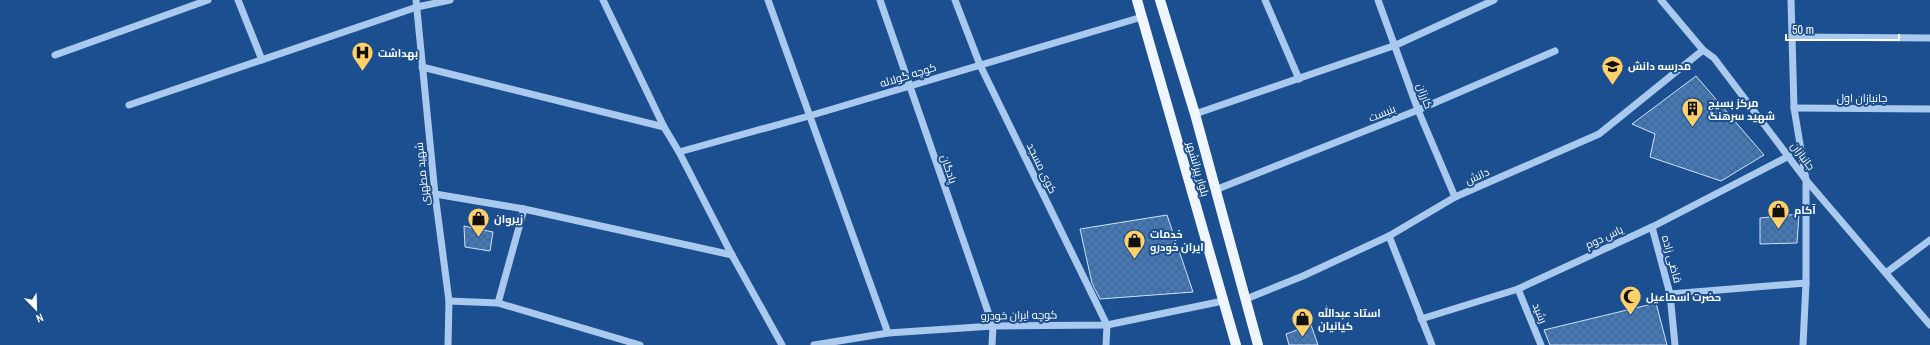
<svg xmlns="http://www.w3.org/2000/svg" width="1930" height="345" viewBox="0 0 1930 345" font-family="'Archivo Narrow',Cairo,sans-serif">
  <defs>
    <pattern id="building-cross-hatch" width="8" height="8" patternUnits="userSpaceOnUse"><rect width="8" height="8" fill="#4478b7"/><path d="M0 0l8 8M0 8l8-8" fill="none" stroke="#486282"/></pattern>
  </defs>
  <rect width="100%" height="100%" fill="#1b4f8f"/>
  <!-- building -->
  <g fill="url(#building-cross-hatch)" stroke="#cfe3fa">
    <polygon points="1696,76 1764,155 1721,181 1650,157 1655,134 1632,124"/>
    <polygon points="1799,214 1797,243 1760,244 1760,218"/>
    <polygon points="1167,215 1193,292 1100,299 1092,283 1080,229"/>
    <polygon points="464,226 493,232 490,251 465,247"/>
    <polygon points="1656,303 1667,345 1550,345 1544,330"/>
    <polygon points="1311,325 1318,345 1289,345 1286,334"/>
  </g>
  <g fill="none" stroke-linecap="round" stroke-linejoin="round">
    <!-- minor -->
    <g stroke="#a9c9ee" stroke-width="7">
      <polyline points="238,0 262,60"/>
      <polyline points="416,0 435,194 449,301 448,345"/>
      <polyline points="603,0 664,127 679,152 732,255 782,345"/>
      <polyline points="768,0 888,333"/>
      <polyline points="880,0 993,326 992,345"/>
      <polyline points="955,0 980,65 1107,325 1106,345"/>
      <polyline points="1265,0 1299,79"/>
      <polyline points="1378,0 1418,110 1455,197"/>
      <polyline points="1661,0 1703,50 1714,58 1806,180 1930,325"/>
      <polyline points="1791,0 1794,108 1806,180 1806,283 1803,345"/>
      <polyline points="1792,37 1930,38"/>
      <polyline points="55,55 208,0"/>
      <polyline points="422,67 664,127"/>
      <polyline points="129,105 417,7 450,0"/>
      <polyline points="1794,108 1930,109"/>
      <polyline points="1195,114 1396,45 1494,0"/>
      <polyline points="679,152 809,116 1142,17"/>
      <polyline points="1215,190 1418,110 1555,51"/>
      <polyline points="435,194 524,209 732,255"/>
      <polyline points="1652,227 1670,294 1675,345"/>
      <polyline points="1389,236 1432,345"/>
      <polyline points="1887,272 1930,240"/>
      <polyline points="1518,289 1541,345"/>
      <polyline points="1670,294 1806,283"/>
      <polyline points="1246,299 1303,276 1389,236 1455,197 1599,134 1703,50"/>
      <polyline points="449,301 498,303 640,345"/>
      <polyline points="498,303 524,209"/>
      <polyline points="1421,319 1518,289 1652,227 1789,156"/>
      <polyline points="814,345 888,333 993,326 1107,325 1223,301"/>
    </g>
    <!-- major -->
    <g stroke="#f0f6ff" stroke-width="10">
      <polyline points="1137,0 1236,345"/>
      <polyline points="1160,0 1195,114 1258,345"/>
    </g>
  </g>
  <!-- icons -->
  <defs>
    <symbol id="hospital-pin" viewBox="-11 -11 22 30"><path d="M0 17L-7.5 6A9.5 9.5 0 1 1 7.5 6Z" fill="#ffd166" stroke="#1b4f8f"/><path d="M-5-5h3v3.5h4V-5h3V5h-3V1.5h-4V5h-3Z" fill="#111"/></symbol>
    <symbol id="school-pin" viewBox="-11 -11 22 30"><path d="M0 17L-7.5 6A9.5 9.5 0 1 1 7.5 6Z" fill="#ffd166" stroke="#1b4f8f"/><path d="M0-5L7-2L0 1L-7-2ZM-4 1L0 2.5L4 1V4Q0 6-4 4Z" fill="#111"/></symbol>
    <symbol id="building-pin" viewBox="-11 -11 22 30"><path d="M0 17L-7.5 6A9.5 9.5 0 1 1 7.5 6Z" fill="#ffd166" stroke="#1b4f8f"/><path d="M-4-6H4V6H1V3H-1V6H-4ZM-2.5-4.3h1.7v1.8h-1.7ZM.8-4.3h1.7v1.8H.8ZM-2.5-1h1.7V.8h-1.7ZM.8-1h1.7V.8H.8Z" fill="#111"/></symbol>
    <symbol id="shop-pin" viewBox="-11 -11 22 30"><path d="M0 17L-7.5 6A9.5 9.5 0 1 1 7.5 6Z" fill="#ffd166" stroke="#1b4f8f"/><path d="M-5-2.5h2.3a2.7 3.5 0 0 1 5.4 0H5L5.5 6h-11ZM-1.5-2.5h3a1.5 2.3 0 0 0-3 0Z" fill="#111"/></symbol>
    <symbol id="mosque-pin" viewBox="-11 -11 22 30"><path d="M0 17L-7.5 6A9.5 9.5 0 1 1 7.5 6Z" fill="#ffd166" stroke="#1b4f8f"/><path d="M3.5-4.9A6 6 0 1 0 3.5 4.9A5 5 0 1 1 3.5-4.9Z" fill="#111"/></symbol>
  </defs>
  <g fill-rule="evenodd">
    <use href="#hospital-pin" x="350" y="40" width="25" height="34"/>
    <use href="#school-pin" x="1600" y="54" width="25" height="34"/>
    <use href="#building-pin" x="1680" y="96" width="25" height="34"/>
    <use href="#shop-pin" x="1766" y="198" width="25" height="34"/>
    <use href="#shop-pin" x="466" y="206" width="25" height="34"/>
    <use href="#shop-pin" x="1122" y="228" width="25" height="34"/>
    <use href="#mosque-pin" x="1618" y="284" width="25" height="34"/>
    <use href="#shop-pin" x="1290" y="306" width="25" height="34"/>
  </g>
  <g text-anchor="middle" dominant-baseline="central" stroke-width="4" stroke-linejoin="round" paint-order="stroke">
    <!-- poi labels -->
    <g font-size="11" font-weight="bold" fill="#fff" stroke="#1b4f8f" text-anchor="start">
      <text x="378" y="53">بهداشت</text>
      <text x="1628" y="66">مدرسه دانش</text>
      <text x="1708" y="103">مرکز بسیج<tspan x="1708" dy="13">شهید سرهنگ</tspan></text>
      <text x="1794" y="210">آکام</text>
      <text x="494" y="219">زیروان</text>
      <text x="1150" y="234">خدمات<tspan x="1150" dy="13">ایران خودرو</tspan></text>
      <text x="1646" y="297">حضرت اسماعیل</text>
      <text x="1318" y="313">استاد عبدالله<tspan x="1318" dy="13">کیانیان</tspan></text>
    </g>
    <!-- street labels -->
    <g font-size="11" fill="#fff" stroke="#1b4f8f">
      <text transform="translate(908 75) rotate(-17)">کوچه گولاله</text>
      <text transform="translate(1425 96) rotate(70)">کارزان</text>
      <text x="1862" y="98">جانبازان اول</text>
      <text transform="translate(1382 113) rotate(-22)">بنبست</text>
      <text transform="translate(1803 156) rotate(53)">جانبازان</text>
      <text transform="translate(1042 168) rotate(64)">کوی مسجد</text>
      <text transform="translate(949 169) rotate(71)">پادگان</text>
      <text transform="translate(1198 169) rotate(74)">بلوار پیرانشهر</text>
      <text transform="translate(422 174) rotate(-96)">شهید مطهری</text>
      <text transform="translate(1477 176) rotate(-24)">دانش</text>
      <text transform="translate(1604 237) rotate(-25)">یاس دوم</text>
      <text transform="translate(1672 259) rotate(75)">قاضی زاده</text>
      <text transform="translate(1540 313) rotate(68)">رشید</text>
      <text transform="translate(1019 315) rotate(-1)">کوچه ایران خودرو</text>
    </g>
  </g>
  <!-- north arrow -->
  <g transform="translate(36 309) rotate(157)" stroke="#1b4f8f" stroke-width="3" paint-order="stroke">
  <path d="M0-3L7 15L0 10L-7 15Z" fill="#ffffff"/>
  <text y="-6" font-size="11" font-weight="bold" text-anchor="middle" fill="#ffffff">N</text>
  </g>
  <!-- scale -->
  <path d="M1786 34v6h113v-6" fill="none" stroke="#ffffff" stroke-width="2"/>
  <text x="1792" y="34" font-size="12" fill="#ffffff" stroke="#1b4f8f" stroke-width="3" paint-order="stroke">50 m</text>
</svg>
